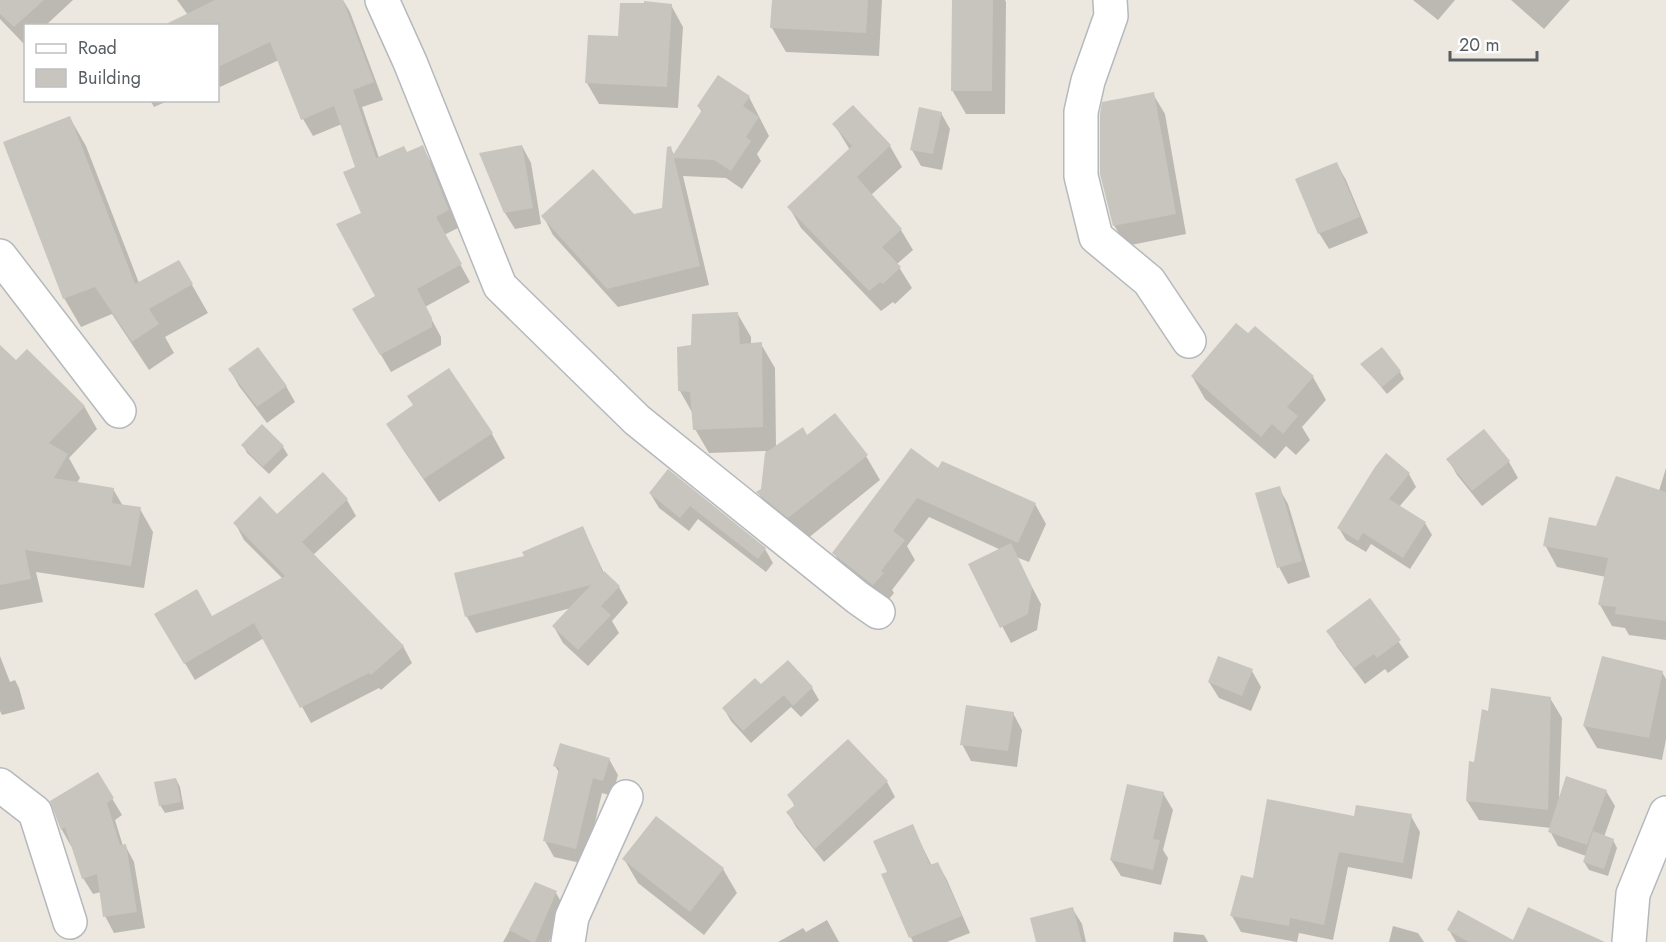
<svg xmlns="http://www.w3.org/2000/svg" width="1666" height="942" viewBox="0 0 1666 942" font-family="Jost,sans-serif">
  <rect width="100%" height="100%" fill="#ece8df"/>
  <!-- shadow -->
  <g fill="#0003">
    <polygon points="0,0 73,0 45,26 26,26 24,44 0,19"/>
    <polygon points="177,0 343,0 350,12 383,100 362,107 379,158 407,153 422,147 432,164 458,228 444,235 470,282 425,307 441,337 441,345 391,372 354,309 377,297 356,168 342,124 313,136 303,119 279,60 220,87 218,83 218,26 188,15"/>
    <polygon points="774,0 882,0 879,56 786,52 772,28"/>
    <polygon points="954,0 1005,0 1006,2 1005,114 966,114 952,90"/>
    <polygon points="1413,0 1455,0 1438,20"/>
    <polygon points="1511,0 1570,0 1544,29"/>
    <polygon points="671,5 683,27 678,108 599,104 587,83 620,38"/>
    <polygon points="1153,94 1165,114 1186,234 1126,246 1114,225"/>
    <polygon points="749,97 769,136 757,154 761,161 742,189 726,178 683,176 709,285 618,307 553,235 543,216 633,216 663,209 670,148 675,156 702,112 698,106"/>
    <polygon points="150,100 170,100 154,107"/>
    <polygon points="853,107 890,146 902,167 871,195 901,230 913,250 897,264 912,288 895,304 893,302 881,311 801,228 789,207 850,150 834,124"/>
    <polygon points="941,113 950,129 942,170 921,166 912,150"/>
    <polygon points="70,118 86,146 139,283 179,262 208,313 165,337 174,353 149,370 112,314 81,327 64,298"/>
    <polygon points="522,146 531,163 541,224 515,229 505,213"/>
    <polygon points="1337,164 1346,180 1368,233 1329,249 1319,233"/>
    <polygon points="737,313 751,337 751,344 761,344 775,368 776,447 807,437 866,456 880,480 807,539 772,516 758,492 762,490 766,451 709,453 695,429 693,414 680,391 692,346"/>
    <polygon points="0,347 16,362 84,406 97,429 69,458 80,478 77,483 113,489 123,506 140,509 153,532 144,588 36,572 43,602 0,610"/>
    <polygon points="1362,364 1400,372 1404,379 1387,394"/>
    <polygon points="230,370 286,386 295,402 267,423 239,386"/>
    <polygon points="1192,376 1313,377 1326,400 1302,427 1310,440 1296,455 1286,446 1275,459 1205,399"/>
    <polygon points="415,406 492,434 505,458 439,502 402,448 388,425"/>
    <polygon points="262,426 283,447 288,455 269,474 247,453 243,445"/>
    <polygon points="1386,455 1409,474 1416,487 1399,507 1425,523 1432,535 1410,569 1371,544 1366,552 1346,540 1339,528"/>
    <polygon points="1448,459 1509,462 1518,478 1482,506 1457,475"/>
    <polygon points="1666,468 1666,640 1629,635 1625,628 1612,626 1600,605 1606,577 1557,567 1545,545 1597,527 1659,491"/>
    <polygon points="939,470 1035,504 1046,524 1029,562 1016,557 1041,604 1037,630 1011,643 970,565 1001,550 929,517 907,546 915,560 892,590 894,593 885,604 846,573 834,553"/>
    <polygon points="668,471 765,549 773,563 766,572 698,519 689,531 659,508 650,493"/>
    <polygon points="1279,488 1288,504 1310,577 1288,584 1279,567"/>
    <polygon points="347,500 356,516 313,555 403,646 412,663 381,690 379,688 311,723 264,638 195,680 156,615 212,618 283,579 244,540 235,523 277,516"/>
    <polygon points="583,528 604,573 619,587 628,603 612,621 619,633 588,666 563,643 554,627 571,608 476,633 467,617 456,575 526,557"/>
    <polygon points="1370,600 1409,657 1388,673 1385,669 1365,684 1337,647 1328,631"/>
    <polygon points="0,656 10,682 15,680 19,688 25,709 2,715 0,711"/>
    <polygon points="788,662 812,688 819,700 801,717 791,707 751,743 731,721 724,709 761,686"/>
    <polygon points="1252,671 1261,687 1251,711 1219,698 1209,682"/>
    <polygon points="1662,672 1666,679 1666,739 1662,760 1597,748 1584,726"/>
    <polygon points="1550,698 1562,718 1559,799 1606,791 1615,806 1604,837 1613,840 1617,848 1608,876 1589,870 1584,862 1586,856 1558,846 1550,831 1551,828 1479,820 1467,801 1490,712"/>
    <polygon points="1013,713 1022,730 1017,767 971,761 962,744"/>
    <polygon points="848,741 887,782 895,797 824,862 796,827 788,812 795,807 789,795"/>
    <polygon points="609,759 618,775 612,796 602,793 585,864 554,857 545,841 560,774 555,766"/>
    <polygon points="98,775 122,815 115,820 123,846 125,845 134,862 145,928 114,933 105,916 101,892 93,894 83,878 72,845 71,846 62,830 51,802"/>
    <polygon points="176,779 180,787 184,809 165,813 160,805"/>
    <polygon points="1163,793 1173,810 1163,850 1168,858 1161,885 1121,876 1111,860"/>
    <polygon points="1411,816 1420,832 1412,879 1348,867 1333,940 1299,933 1297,942 1241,932 1232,916 1254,879 1356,818"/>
    <polygon points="912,826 932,866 938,864 947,880 970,933 947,942 913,942 883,875 889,873"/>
    <polygon points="624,859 723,869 737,893 704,935 638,883"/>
    <polygon points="536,884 556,893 564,907 549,942 503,942"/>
    <polygon points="1072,908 1082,924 1086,942 1037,942"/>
    <polygon points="827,920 839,942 778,942 803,928 806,932"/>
    <polygon points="1393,926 1418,933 1424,942 1389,942"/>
    <polygon points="1449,930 1506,942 1456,942"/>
    <polygon points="1174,932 1204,935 1208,942 1173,942"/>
  </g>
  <!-- building -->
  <g fill="#c8c5bf">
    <polygon points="0,0 44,0 14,27 0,14"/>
    <polygon points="215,0 343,0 374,82 353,90 376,158 404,146 407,152 423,145 449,210 436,217 462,264 417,289 432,318 432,327 380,355 352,309 375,296 336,224 361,213 343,172 355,167 334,106 301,120 270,42 218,67 218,26 162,26"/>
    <polygon points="772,0 868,0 866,33 770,28"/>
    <polygon points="952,0 993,0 992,91 951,91"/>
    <polygon points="644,1 672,4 667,87 585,83 588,35 618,36 620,3 644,3"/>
    <polygon points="718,75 750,96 743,106 759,117 746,137 751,141 731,171 714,160 674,158 700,266 607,289 541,216 593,169 634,214 662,208 667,147 671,146 673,155 702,110 697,106"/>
    <polygon points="1154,92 1176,214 1113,226 1100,174 1100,114 1102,102"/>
    <polygon points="853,105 891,145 857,177 902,229 882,247 901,267 883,284 880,282 869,291 787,207 852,146 832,124"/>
    <polygon points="919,107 942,112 933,154 910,150"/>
    <polygon points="70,116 135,284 179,260 193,284 149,309 159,324 132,342 95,287 63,299 3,142"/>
    <polygon points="522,145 533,208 504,213 479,153"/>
    <polygon points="1337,162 1360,217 1318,234 1295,179"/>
    <polygon points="738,312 740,344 762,342 763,427 693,430 690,392 678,391 677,347 691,345 692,314"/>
    <polygon points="1236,323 1248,333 1255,326 1314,376 1287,407 1298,416 1283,434 1272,424 1261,437 1191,376"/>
    <polygon points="0,345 16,360 27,349 85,406 49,443 68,454 54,478 114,488 112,503 141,507 131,566 25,550 31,579 0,585"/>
    <polygon points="258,347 287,386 257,407 228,369"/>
    <polygon points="1382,347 1401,371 1382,387 1360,364"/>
    <polygon points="449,368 493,433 424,479 386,424 413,405 407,396"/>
    <polygon points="835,413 868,455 788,518 756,492 761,489 765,453 803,427 807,435"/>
    <polygon points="262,424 284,446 263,467 241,445"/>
    <polygon points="1484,429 1510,461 1472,491 1446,459"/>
    <polygon points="911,448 938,468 942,461 1036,503 1018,543 917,498 893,531 905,540 881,571 884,573 873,585 832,553"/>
    <polygon points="1386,453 1410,473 1389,499 1426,522 1403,558 1363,533 1358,541 1337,528 1375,467"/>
    <polygon points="668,469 766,548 758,559 690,506 680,518 649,493"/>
    <polygon points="323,472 348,499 302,542 404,646 371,675 369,673 300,708 254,623 184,664 154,614 197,589 212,616 285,576 233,523 260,496 277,514"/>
    <polygon points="1616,476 1666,492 1666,621 1615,614 1616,607 1598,605 1608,558 1543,546 1549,517 1596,526"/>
    <polygon points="1280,486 1302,561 1277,568 1255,493"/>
    <polygon points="583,526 603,573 604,571 620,586 601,606 611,615 578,650 552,626 591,585 465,617 454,573 524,556 522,552"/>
    <polygon points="1011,543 1032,587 1028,614 1000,628 968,564"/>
    <polygon points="1370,598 1401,640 1377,658 1374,654 1354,668 1326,631"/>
    <polygon points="1218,656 1253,669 1242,696 1208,682"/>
    <polygon points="1602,656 1663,671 1649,738 1583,726"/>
    <polygon points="788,660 813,687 793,706 784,695 743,731 722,708 755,678 761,684"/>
    <polygon points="1491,688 1551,697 1548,810 1466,801 1469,761 1474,762 1482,709 1488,711"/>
    <polygon points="966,705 1014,712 1008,751 960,745"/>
    <polygon points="848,739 888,781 815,849 786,812 795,805 787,795"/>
    <polygon points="560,743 610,758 603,781 593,778 576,849 543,841 559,768 553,766"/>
    <polygon points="98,772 114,798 107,803 120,845 126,844 137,912 103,917 97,874 82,879 65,827 61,830 50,801"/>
    <polygon points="1566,776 1607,790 1587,845 1548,832"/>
    <polygon points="176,778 181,802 159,806 154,782"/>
    <polygon points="1127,784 1164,792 1153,839 1160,840 1153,870 1110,860"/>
    <polygon points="1267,799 1354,816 1356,805 1412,814 1403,863 1339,852 1324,925 1290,918 1289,926 1230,916 1241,875 1253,878"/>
    <polygon points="656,816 724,868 690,912 622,859"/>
    <polygon points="913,824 930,865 938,862 962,916 909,938 881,874 887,872 873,841"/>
    <polygon points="1593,831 1614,839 1604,869 1583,862"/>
    <polygon points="535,882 557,891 535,942 532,942 509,930"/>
    <polygon points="1073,907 1082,942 1036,942 1030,918"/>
    <polygon points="1528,907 1605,942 1469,942 1447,930 1458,910 1513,940"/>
  </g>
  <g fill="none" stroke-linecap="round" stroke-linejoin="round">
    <defs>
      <g id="street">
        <polyline points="382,0 410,62 500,286 637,420 858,598 878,612"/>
        <polyline points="1110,0 1111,16 1088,81 1081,112 1081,176 1096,237 1149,281 1189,341"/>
        <polyline points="0,256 119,411"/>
        <polyline points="0,785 35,812 70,922"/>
        <polyline points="568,942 572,917 626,797"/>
        <polyline points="1629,942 1633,894 1666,813"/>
      </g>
    </defs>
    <!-- street casing -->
    <use href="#street" stroke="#b5b8bd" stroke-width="36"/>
    <!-- street -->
    <use href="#street" stroke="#fff" stroke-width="33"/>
  </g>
  <!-- legend -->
  <rect x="24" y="24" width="195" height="78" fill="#ffffff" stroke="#bcbec0" stroke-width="1.5"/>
  <rect x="36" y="44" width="30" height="9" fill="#ffffff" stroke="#bcbec0" stroke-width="1.5"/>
  <text x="78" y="54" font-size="18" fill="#585d61">Road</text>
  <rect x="36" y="69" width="30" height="18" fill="#c8c5bf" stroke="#bcbec0" stroke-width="1.5"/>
  <text x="78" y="84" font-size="18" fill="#585d61">Building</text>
  <!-- scale -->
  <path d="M1450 51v9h87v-9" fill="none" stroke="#585d61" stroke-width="3"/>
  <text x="1459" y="51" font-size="18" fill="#585d61" stroke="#ffffff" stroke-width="4.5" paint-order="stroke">20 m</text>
</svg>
